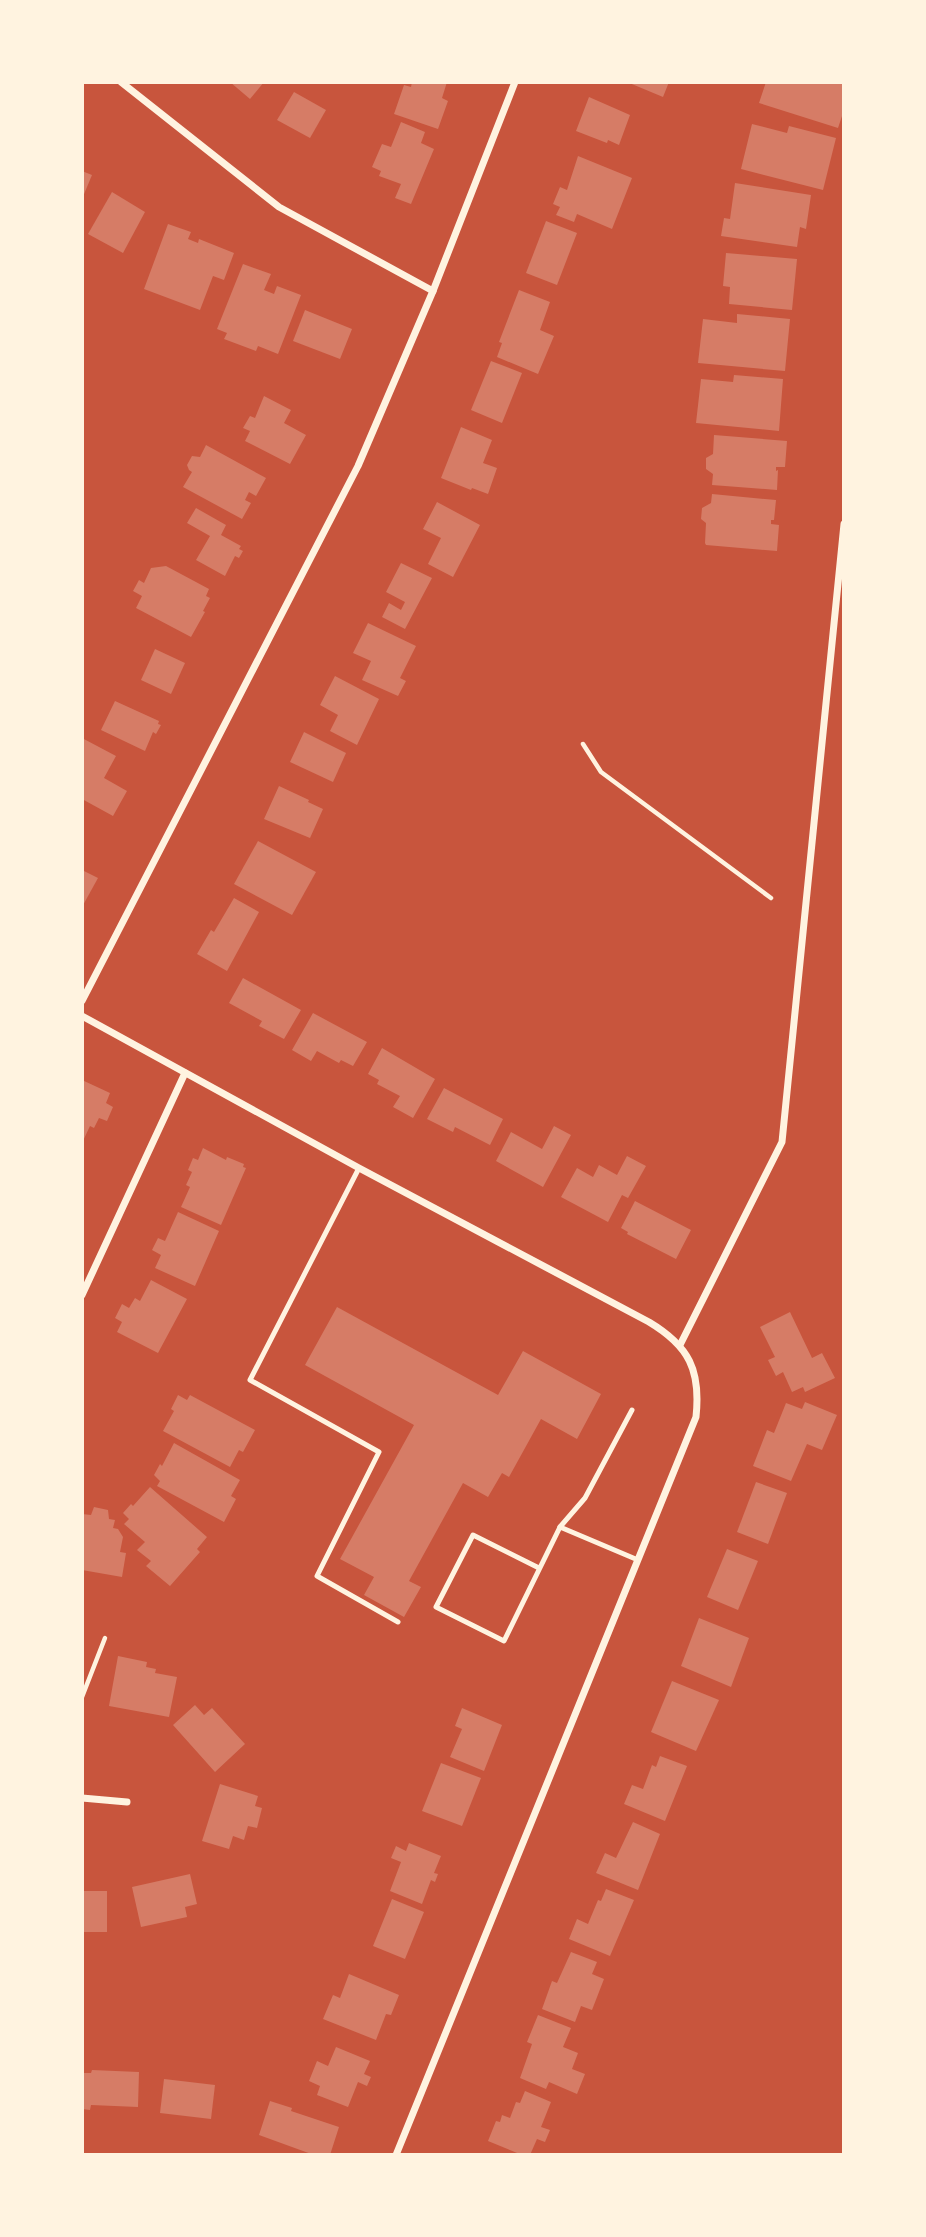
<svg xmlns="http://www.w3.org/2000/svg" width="926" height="2237" viewBox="0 0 926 2237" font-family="'Public Sans',sans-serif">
  <rect width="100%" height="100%" fill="#c8553d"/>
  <!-- building -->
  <g fill="#d67c66">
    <polygon points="230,82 264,82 250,99"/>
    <polygon points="412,82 447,82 442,98 448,101 438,129 394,114 404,85 411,87"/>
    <polygon points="627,82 669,82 663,97"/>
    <polygon points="766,82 844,82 844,110 838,128 759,103"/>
    <polygon points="294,92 326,110 310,138 277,120"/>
    <polygon points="589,97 630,115 619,145 608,140 607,143 576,131"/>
    <polygon points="401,122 425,132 421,143 434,149 411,204 395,198 401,184 379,176 381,171 372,167 382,144 391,147"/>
    <polygon points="752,124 787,133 789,126 836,138 823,190 741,169"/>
    <polygon points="578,156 632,178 612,229 577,214 574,222 556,215 560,207 553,204 560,187 567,190"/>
    <polygon points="82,171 92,175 82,199"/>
    <polygon points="735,183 811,195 806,229 800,227 797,247 721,236 724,218 730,219"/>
    <polygon points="112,192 145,212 123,253 88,234"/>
    <polygon points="546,221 577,233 557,285 526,273"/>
    <polygon points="168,224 191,232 188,239 198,243 199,239 234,253 224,280 213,276 200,310 144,289"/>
    <polygon points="726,253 797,259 792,310 729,304 730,287 723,286"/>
    <polygon points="243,264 271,274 264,290 274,294 277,286 301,295 278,354 258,346 256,351 224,339 227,333 217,329"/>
    <polygon points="519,290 550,302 540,330 554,336 538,374 497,357 502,343 499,342"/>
    <polygon points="305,310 352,329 340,359 293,341"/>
    <polygon points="737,314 790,319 785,371 698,363 703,319 737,323"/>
    <polygon points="491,361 522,373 502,423 471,410"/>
    <polygon points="734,375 783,379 779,431 696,423 701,379 733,382"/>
    <polygon points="264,396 291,410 284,423 306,435 290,464 245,441 250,431 243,428 250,416 255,418"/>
    <polygon points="461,427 492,440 483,463 497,468 488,494 472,488 471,490 441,478"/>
    <polygon points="714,435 787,441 785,467 776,467 776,471 778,470 777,490 712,485 713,474 706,469 706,458 713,454"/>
    <polygon points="206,445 266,478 256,496 249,492 245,500 251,503 242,519 183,487 192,472 189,470 187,465 192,456 200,457"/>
    <polygon points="712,494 776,500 774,520 771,520 771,524 779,525 777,551 706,545 705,543 706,523 701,519 702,508 711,503"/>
    <polygon points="437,502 480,525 453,577 428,564 441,538 423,529"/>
    <polygon points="196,508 226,525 221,535 241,546 239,549 243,551 239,558 235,556 225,576 196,560 210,536 187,523"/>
    <polygon points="401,563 432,578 405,629 382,617 389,603 401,610 405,602 386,592"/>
    <polygon points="166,566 209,589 206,596 210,598 203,611 205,612 191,637 136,608 142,596 133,591 139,580 144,583 151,568"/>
    <polygon points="368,623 416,646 400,678 406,681 398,696 362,680 371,661 353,653"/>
    <polygon points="155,649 185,663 171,694 141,680"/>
    <polygon points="335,676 379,699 357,745 330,731 338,715 320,705"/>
    <polygon points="115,701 159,721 158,724 161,725 156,734 153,732 145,751 101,730"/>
    <polygon points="304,732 346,753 333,782 290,762"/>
    <polygon points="82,738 116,756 104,778 127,791 113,816 82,799"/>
    <polygon points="279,786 309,800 308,802 323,809 310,838 264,819"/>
    <polygon points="258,841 316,872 292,915 234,884"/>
    <polygon points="82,870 98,878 82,907"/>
    <polygon points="234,898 259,912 227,971 197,954 211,930 214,932"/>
    <polygon points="243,978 301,1010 284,1039 259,1026 262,1021 229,1003"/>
    <polygon points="313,1013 367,1042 353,1066 341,1060 339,1063 317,1051 311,1061 292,1050"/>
    <polygon points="382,1048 435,1079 413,1118 393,1107 400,1096 377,1084 379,1080 368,1074"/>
    <polygon points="82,1080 110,1093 106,1103 113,1107 107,1121 99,1118 94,1128 90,1126 82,1143"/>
    <polygon points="444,1088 503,1119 490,1145 455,1127 453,1132 427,1119"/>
    <polygon points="554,1126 571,1135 543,1187 496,1161 511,1132 542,1149"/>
    <polygon points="203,1148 226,1160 227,1157 244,1164 243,1167 246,1168 221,1225 181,1207 190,1187 186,1185 192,1172 188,1170 193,1158 198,1160"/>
    <polygon points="627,1156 646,1166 628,1198 622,1195 608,1222 561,1197 577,1168 593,1177 599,1165 617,1175"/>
    <polygon points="635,1201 691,1230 676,1259 627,1234 628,1232 621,1228"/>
    <polygon points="178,1212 219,1231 195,1286 155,1268 161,1255 152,1250 158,1238 165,1241"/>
    <polygon points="151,1280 187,1299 158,1353 117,1332 122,1322 115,1318 122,1304 129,1308 135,1298 140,1301"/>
    <polygon points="337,1307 498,1395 523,1351 601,1394 577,1439 541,1419 509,1477 502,1473 488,1497 463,1483 409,1581 421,1587 404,1617 364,1595 374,1577 340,1559 414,1425 305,1365"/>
    <polygon points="790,1312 812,1358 822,1353 835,1378 805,1392 803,1387 792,1392 783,1372 776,1376 768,1360 775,1357 760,1327"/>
    <polygon points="178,1395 187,1400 190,1395 255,1430 243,1452 239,1450 230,1467 163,1431 174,1411 171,1409"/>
    <polygon points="805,1402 837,1415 822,1450 807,1444 791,1481 753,1466 767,1430 774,1433 786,1403 802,1409"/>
    <polygon points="174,1443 240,1480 231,1496 236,1499 224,1522 157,1486 160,1481 154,1475 160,1464 162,1466"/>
    <polygon points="756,1482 787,1493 768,1544 737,1532"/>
    <polygon points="150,1487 207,1537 197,1549 200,1552 170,1586 146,1566 151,1561 137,1550 145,1542 124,1524 129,1519 123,1513 131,1504 133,1506"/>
    <polygon points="94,1507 108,1510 109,1519 115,1520 113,1528 118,1529 123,1537 120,1552 126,1553 122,1577 82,1570 82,1514 91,1515"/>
    <polygon points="727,1549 758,1561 738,1610 707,1597"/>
    <polygon points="699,1618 749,1638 731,1687 681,1666"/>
    <polygon points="118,1656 147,1662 146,1667 156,1669 155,1673 177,1677 169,1717 109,1706"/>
    <polygon points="672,1681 719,1700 696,1751 651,1732"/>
    <polygon points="195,1705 204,1715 212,1708 245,1744 215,1772 173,1725"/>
    <polygon points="462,1708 502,1725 484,1771 450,1757 462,1729 455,1726"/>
    <polygon points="660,1756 687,1766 665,1821 624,1804 632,1785 643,1789 652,1765 656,1767"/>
    <polygon points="441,1763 481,1778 462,1826 422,1811"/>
    <polygon points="220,1784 258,1796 255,1806 262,1808 257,1828 248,1826 244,1840 233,1836 229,1849 202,1841"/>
    <polygon points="633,1822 660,1834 638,1890 596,1873 605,1853 616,1858"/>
    <polygon points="409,1843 441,1856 434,1873 438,1874 435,1882 431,1880 422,1904 390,1891 401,1862 391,1858 396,1846 406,1851"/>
    <polygon points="190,1874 197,1904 185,1907 187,1917 141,1927 132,1887"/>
    <polygon points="606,1889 634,1900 610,1956 569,1939 577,1919 588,1924 598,1900 601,1901"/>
    <rect x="82" y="1891" width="25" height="41"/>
    <polygon points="392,1899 424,1912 405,1959 373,1946"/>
    <polygon points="571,1952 597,1962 592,1974 604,1979 592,2010 581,2006 575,2022 542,2009 552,1981 557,1983"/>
    <polygon points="349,1974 399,1995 391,2015 386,2014 376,2040 323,2019 333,1995 340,1998"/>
    <polygon points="538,2015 571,2028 563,2047 578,2053 572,2069 585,2074 577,2094 549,2082 546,2089 520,2078 532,2044 527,2042"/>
    <polygon points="336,2047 370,2061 364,2074 371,2077 367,2086 358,2082 348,2107 317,2095 320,2086 309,2081 317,2061 328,2066"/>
    <polygon points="92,2070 139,2072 138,2107 91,2105 90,2110 82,2109 82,2073 91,2073"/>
    <polygon points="164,2079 215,2085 211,2119 160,2113"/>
    <polygon points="525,2091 551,2102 541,2127 550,2130 545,2142 537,2139 530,2155 522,2155 488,2141 496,2121 500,2122 502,2115 510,2118 516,2102 520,2103"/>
    <polygon points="270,2101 292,2108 291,2111 339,2127 330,2155 314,2155 259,2135"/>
  </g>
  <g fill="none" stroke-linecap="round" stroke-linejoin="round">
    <!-- path -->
    <g stroke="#fff3e0" stroke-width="4.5">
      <polyline points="583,744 601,772 771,898"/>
      <polyline points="82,1697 105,1638"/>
    </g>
    <!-- service -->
    <g stroke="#fff3e0" stroke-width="5">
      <polyline points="359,1168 250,1380 379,1452 317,1576 398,1622"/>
      <polyline points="560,1527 585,1498 632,1410"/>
      <polyline points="539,1568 473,1535 436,1607 504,1641 560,1527 638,1560"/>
    </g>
    <!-- minor -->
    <g stroke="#fff3e0" stroke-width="7">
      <polyline points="121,82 279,207 433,291"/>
      <polyline points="82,1001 358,466 433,291 515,82"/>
      <path d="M82,1016l277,152 290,154c40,24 52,48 47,95l-300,738"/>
      <polyline points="82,1295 185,1073"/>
      <polyline points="680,1345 782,1142 844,524"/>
      <polyline points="82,1798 127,1802"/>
    </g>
  </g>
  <!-- border -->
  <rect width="926" height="2237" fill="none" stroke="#fff3e0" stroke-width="168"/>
</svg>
